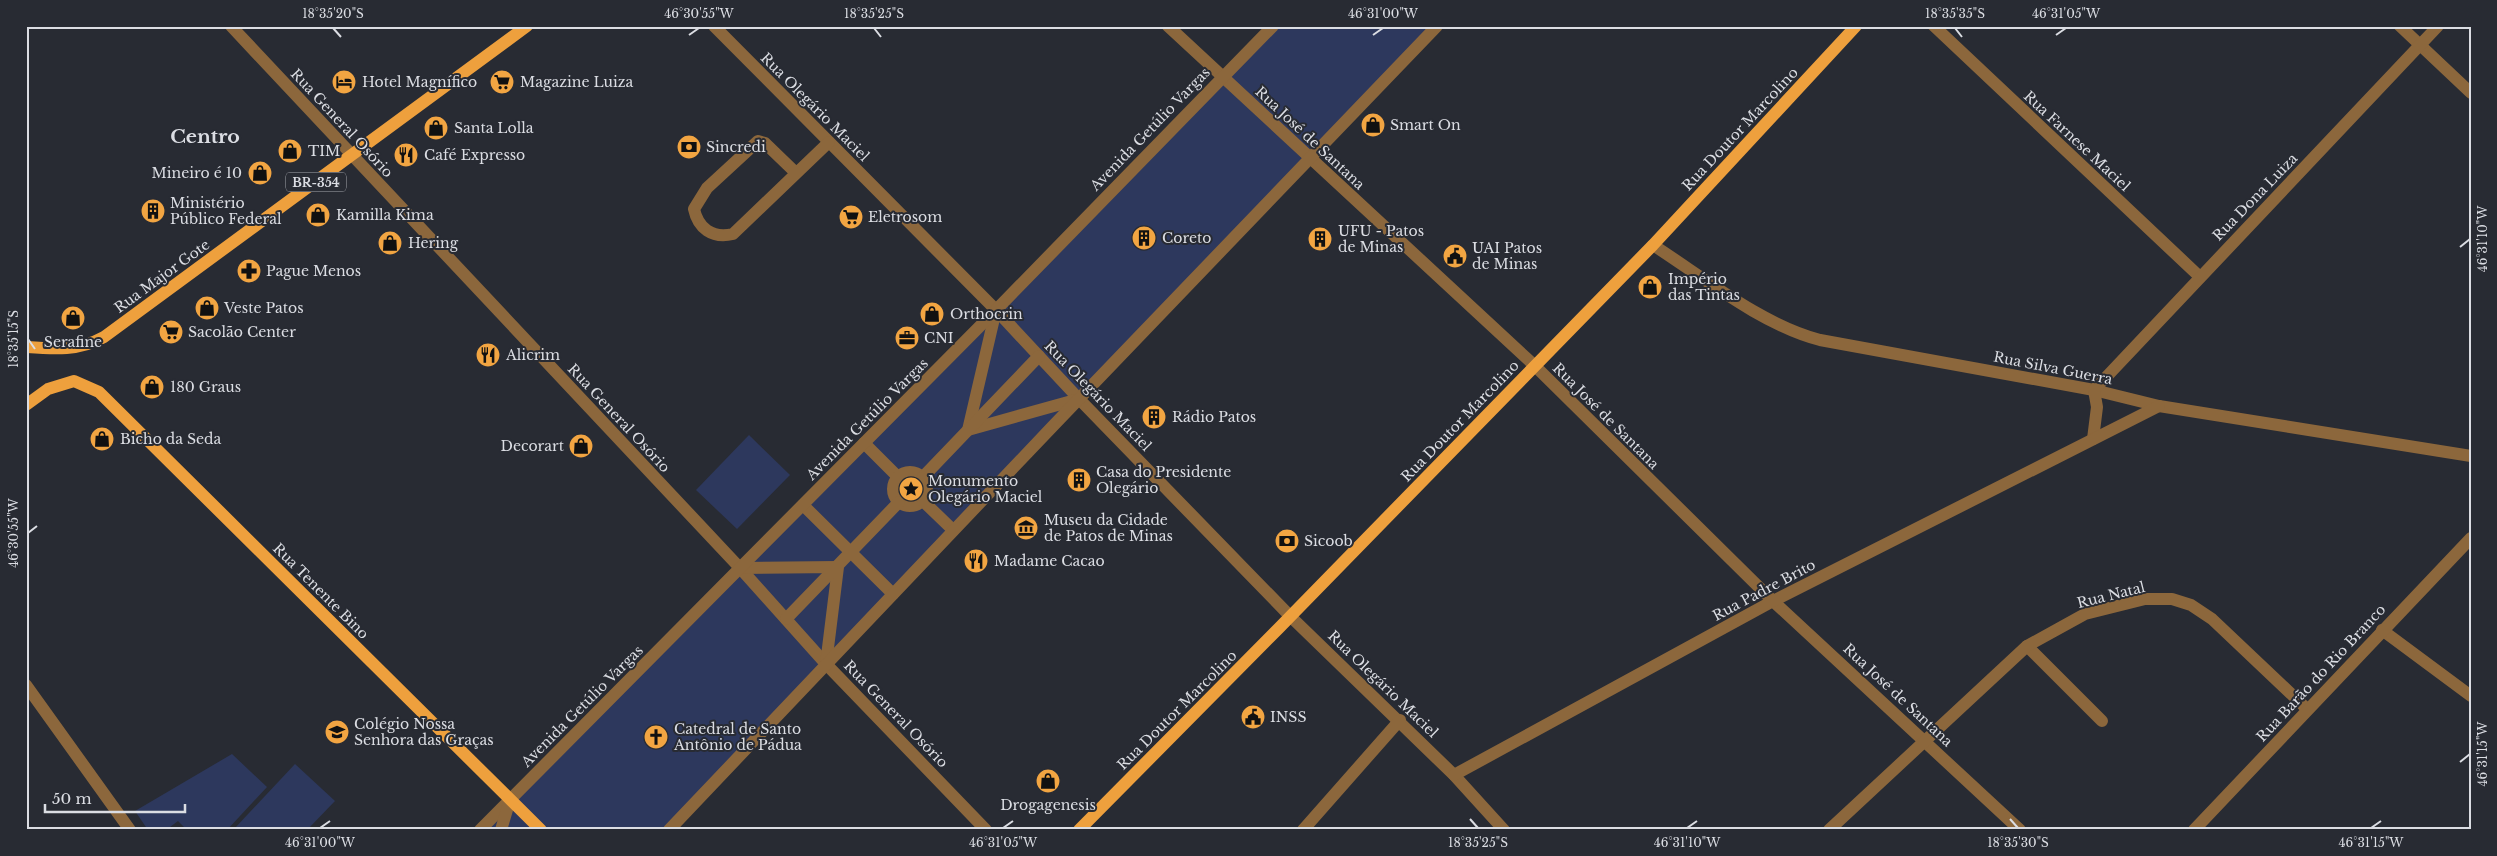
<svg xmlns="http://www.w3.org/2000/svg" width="2497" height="856" viewBox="0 0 2497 856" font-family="'Libre Baskerville',serif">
  <rect width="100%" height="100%" fill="#282b33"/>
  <!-- green -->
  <g fill="#2d385d">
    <polygon points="1273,26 1437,26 669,830 480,830"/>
    <polygon points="749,435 790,475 737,529 696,490"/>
    <polygon points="232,754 267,787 227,830 187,830 178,821 166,830 148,830 135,811"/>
    <polygon points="295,764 335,801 307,830 237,830 235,828"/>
  </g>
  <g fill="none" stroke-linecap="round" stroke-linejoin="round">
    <!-- minor -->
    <g stroke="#8c673c" stroke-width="12">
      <polyline points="231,26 740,568 826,664 986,830"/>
      <polyline points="714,26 996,310 1079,399 1290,616 1454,775 1504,830"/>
      <polyline points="1168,26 1535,366 1773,601 2020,830"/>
      <polyline points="1934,26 2200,277"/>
      <polyline points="2400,26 2471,93"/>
      <path d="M796,173l-31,-30 -7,-2 -51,47 -13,21c4,19 18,30 39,25l96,-92"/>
      <path d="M1653,245c51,33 109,80 167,95l274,50 65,16 312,50"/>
      <polyline points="996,310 968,430 1079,399"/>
      <polyline points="2094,390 2438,26"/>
      <polyline points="2093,439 2097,407 2094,390"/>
      <polyline points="864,443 898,477"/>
      <circle cx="910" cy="489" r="17"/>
      <polyline points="923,477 1039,356"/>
      <polyline points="923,501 953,530"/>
      <polyline points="803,505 893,594"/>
      <polyline points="740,568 838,567 826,664"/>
      <polyline points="786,619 899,502"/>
      <polyline points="2382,630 2471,696"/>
      <polyline points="2027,646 2102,721"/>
      <polyline points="26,685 130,830"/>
      <polyline points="1454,775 1773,601 2159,406"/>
      <polyline points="480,830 996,310 1273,26"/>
      <polyline points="501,830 509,803"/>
      <polyline points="669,830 1052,427 1437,26"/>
      <polyline points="1303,830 1400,720"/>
      <polyline points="1829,830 2027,646 2085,614 2145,599 2172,599 2191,605 2212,619 2307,709"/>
      <polyline points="2194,830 2471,538"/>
    </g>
    <!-- major -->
    <g stroke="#eea03d" stroke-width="12">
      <path d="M26,347c28,2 53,4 78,-10l423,-311"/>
      <polyline points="26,405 48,389 74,381 99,392 541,830"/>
      <polyline points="1079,830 1279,628 1653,245 1856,26"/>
    </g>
  </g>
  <!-- ticks -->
  <path fill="none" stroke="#dbdde3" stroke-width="2" d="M333,28l8,9M874,28l7,9M1955,28l7,9M689,35l10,-7M1373,35l10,-7M2056,35l10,-7M2460,247l10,-8M28,339l7,10M28,533l9,-7M2460,762l10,-8M1470,819l8,9M2010,819l8,9M320,828l10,-7M1003,828l10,-7M1687,828l10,-7M2371,828l10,-7"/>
  <!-- icons -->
  <defs>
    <symbol id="hotel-disc" viewBox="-11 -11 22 22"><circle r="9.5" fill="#f2a542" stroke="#282b33"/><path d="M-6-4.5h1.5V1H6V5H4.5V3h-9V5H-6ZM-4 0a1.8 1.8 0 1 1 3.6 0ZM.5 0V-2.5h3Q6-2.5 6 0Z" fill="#111"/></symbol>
    <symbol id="supermarket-disc" viewBox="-11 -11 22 22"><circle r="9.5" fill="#f2a542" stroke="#282b33"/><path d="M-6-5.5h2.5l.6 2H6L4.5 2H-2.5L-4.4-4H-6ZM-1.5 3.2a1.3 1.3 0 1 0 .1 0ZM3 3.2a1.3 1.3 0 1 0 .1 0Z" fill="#111"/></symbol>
    <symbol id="shop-disc" viewBox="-11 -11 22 22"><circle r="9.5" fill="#f2a542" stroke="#282b33"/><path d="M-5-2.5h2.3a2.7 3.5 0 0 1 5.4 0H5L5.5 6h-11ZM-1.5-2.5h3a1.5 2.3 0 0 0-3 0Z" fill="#111"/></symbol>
    <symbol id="bank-disc" viewBox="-11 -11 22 22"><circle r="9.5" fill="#f2a542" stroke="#282b33"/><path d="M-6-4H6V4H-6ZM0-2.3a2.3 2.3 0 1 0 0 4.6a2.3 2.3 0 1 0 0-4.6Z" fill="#111"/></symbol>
    <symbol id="restaurant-disc" viewBox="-11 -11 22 22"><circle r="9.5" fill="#f2a542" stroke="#282b33"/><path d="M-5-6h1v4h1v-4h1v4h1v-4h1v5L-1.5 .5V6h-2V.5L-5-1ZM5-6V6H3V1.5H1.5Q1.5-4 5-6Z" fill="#111"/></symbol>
    <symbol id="building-disc" viewBox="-11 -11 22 22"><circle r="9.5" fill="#f2a542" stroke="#282b33"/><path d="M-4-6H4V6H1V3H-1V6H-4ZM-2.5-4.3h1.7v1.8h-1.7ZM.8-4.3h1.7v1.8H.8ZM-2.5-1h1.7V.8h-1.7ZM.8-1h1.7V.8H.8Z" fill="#111"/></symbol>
    <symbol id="civic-disc" viewBox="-11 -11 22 22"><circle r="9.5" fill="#f2a542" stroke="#282b33"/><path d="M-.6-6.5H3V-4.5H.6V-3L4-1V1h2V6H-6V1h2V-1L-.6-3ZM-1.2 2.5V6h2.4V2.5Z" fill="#111"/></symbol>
    <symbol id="pharmacy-disc" viewBox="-11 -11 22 22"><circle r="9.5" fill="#f2a542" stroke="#282b33"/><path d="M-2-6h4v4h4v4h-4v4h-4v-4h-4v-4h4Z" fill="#111"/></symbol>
    <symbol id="office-disc" viewBox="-11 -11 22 22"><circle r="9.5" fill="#f2a542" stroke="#282b33"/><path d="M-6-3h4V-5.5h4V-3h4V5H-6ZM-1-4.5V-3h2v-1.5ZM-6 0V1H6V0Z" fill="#111"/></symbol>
    <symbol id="sight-disc" viewBox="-11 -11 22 22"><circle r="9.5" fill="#f2a542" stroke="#282b33"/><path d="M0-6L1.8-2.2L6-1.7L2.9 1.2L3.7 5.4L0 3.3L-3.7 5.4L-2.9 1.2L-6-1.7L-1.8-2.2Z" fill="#111"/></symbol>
    <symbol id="museum-disc" viewBox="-11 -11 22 22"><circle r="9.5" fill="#f2a542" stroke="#282b33"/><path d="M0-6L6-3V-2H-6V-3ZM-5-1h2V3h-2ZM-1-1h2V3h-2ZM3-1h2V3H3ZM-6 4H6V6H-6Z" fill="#111"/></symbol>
    <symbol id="school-disc" viewBox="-11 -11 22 22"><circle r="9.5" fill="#f2a542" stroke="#282b33"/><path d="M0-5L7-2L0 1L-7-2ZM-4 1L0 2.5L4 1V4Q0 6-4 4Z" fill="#111"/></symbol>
    <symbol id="church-disc" viewBox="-11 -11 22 22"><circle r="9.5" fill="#f2a542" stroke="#282b33"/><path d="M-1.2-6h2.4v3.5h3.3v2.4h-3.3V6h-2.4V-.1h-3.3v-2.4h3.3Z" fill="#111"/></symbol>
  </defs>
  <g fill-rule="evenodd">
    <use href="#hotel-disc" x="330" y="68" width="28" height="28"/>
    <use href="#supermarket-disc" x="488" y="68" width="28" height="28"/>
    <use href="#shop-disc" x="1359" y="111" width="28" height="28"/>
    <use href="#shop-disc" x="422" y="114" width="28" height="28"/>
    <use href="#bank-disc" x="675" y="133" width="28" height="28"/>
    <use href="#shop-disc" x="276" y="137" width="28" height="28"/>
    <use href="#restaurant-disc" x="392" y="141" width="28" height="28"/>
    <use href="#shop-disc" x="246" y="159" width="28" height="28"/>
    <use href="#building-disc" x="139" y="197" width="28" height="28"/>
    <use href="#shop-disc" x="304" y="201" width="28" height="28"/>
    <use href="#supermarket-disc" x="837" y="203" width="28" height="28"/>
    <use href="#building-disc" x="1130" y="224" width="28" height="28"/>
    <use href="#building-disc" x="1306" y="225" width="28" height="28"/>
    <use href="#shop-disc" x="376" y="229" width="28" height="28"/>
    <use href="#civic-disc" x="1441" y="242" width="28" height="28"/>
    <use href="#pharmacy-disc" x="235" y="257" width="28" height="28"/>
    <use href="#shop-disc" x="1636" y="273" width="28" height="28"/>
    <use href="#shop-disc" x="193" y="294" width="28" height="28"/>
    <use href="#shop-disc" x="918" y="300" width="28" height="28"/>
    <use href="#shop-disc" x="59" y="304" width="28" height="28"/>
    <use href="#supermarket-disc" x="157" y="318" width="28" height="28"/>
    <use href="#office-disc" x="893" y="324" width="28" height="28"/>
    <use href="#restaurant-disc" x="474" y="341" width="28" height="28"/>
    <use href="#shop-disc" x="138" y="373" width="28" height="28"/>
    <use href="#building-disc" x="1140" y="403" width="28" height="28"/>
    <use href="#shop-disc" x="88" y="425" width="28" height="28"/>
    <use href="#shop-disc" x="567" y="432" width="28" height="28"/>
    <use href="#building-disc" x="1065" y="466" width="28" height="28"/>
    <use href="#sight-disc" x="897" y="475" width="28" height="28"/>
    <use href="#museum-disc" x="1012" y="514" width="28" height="28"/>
    <use href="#bank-disc" x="1273" y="527" width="28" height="28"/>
    <use href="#restaurant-disc" x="962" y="547" width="28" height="28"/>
    <use href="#civic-disc" x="1239" y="703" width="28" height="28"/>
    <use href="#school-disc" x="323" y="718" width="28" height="28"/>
    <use href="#church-disc" x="642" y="723" width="28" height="28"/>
    <use href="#shop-disc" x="1034" y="767" width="28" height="28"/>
  </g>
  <g text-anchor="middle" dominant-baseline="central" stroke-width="4" stroke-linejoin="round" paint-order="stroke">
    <!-- shield labels -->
    <rect fill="#282b33" stroke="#a5a8ae" stroke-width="1" x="286" y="172.5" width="60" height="19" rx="4"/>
    <g font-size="12" font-weight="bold" fill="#dbdde3">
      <text x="316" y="182">BR-354</text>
    </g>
    <!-- poi labels -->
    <g font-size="14" fill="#dbdde3" stroke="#282b33" text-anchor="start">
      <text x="362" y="82">Hotel Magnífico</text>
      <text x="520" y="82">Magazine Luiza</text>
      <text x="1390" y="125">Smart On</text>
      <text x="454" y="128">Santa Lolla</text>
      <text x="706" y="147">Sincredi</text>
      <text x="308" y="151">TIM</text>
      <text x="424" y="155">Café Expresso</text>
      <text x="242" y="173" text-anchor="end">Mineiro é 10</text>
      <text x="170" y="203">Ministério<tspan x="170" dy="16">Público Federal</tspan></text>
      <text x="336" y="215">Kamilla Kima</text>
      <text x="868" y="217">Eletrosom</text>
      <text x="1338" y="231">UFU - Patos<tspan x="1338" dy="16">de Minas</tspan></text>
      <text x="1162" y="238">Coreto</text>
      <text x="408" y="243">Hering</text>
      <text x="1472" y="248">UAI Patos<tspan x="1472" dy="16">de Minas</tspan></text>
      <text x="266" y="271">Pague Menos</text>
      <text x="1668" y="279">Império<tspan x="1668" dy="16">das Tintas</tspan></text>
      <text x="224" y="308">Veste Patos</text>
      <text x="950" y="314">Orthocrin</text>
      <text x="188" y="332">Sacolão Center</text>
      <text x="924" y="338">CNI</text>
      <text x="73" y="342" text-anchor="middle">Serafine</text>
      <text x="506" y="355">Alicrim</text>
      <text x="170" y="387">180 Graus</text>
      <text x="1172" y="417">Rádio Patos</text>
      <text x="120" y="439">Bicho da Seda</text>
      <text x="564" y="446" text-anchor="end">Decorart</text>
      <text x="1096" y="472">Casa do Presidente<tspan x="1096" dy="16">Olegário</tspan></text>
      <text x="928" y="481">Monumento<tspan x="928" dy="16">Olegário Maciel</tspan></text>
      <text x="1044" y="520">Museu da Cidade<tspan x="1044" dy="16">de Patos de Minas</tspan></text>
      <text x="1304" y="541">Sicoob</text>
      <text x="994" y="561">Madame Cacao</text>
      <text x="1270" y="717">INSS</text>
      <text x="354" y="724">Colégio Nossa<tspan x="354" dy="16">Senhora das Graças</tspan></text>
      <text x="674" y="729">Catedral de Santo<tspan x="674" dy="16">Antônio de Pádua</tspan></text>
      <text x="1048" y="805" text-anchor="middle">Drogagenesis</text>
    </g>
    <!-- street labels -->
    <g font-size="14" fill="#dbdde3" stroke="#282b33">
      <text transform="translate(815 107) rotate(45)">Rua Olegário Maciel</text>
      <text transform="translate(342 123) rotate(47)">Rua General Osório</text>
      <text transform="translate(1150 129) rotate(-46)">Avenida Getúlio Vargas</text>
      <text transform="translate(1740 129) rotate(-47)">Rua Doutor Marcolino</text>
      <text transform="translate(1310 138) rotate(43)">Rua José de Santana</text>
      <text transform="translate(2077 141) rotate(43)">Rua Farnese Maciel</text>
      <text transform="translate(2255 197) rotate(-46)">Rua Dona Luiza</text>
      <text transform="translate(162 276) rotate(-36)">Rua Major Gote</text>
      <text transform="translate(2053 368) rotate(11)">Rua Silva Guerra</text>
      <text transform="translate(1098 396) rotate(46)">Rua Olegário Maciel</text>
      <text transform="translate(1606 416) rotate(45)">Rua José de Santana</text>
      <text transform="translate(619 418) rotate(47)">Rua General Osório</text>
      <text transform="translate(867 419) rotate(-45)">Avenida Getúlio Vargas</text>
      <text transform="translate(1460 421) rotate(-46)">Rua Doutor Marcolino</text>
      <text transform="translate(1764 590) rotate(-28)">Rua Padre Brito</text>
      <text transform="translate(321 591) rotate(45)">Rua Tenente Bino</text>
      <text transform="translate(2111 595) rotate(-14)">Rua Natal</text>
      <text transform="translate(2321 673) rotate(-47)">Rua Barão do Rio Branco</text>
      <text transform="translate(1383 684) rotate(44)">Rua Olegário Maciel</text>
      <text transform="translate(1898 695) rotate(43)">Rua José de Santana</text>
      <text transform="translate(582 706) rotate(-45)">Avenida Getúlio Vargas</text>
      <text transform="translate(1177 710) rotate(-45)">Rua Doutor Marcolino</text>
      <text transform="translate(896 714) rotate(46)">Rua General Osório</text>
    </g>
    <!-- district labels -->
    <g font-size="19" font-weight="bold" fill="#dbdde3" stroke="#282b33">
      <text x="205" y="136">Centro</text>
    </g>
  </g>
  <!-- border -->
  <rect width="2497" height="856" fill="none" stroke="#282b33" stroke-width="55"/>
  <!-- scale -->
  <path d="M45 804v8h140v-8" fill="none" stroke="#dbdde3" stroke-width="2.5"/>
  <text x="52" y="804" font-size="15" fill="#dbdde3" stroke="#282b33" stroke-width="4" paint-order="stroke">50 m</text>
  <rect x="28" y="28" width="2442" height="800" fill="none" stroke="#dbdde3" stroke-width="2"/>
  <g font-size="12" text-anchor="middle" fill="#dbdde3">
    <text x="333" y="18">18°35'20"S</text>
    <text x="699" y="18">46°30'55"W</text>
    <text x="874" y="18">18°35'25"S</text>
    <text x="1383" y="18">46°31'00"W</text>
    <text x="1955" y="18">18°35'35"S</text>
    <text x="2066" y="18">46°31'05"W</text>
    <text transform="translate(2483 239) rotate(-90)" y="4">46°31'10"W</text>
    <text transform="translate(14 339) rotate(-90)" y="4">18°35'15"S</text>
    <text transform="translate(14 533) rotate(-90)" y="4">46°30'55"W</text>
    <text transform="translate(2483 754) rotate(-90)" y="4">46°31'15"W</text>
    <text x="320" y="847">46°31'00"W</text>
    <text x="1003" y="847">46°31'05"W</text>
    <text x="1478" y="847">18°35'25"S</text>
    <text x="1687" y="847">46°31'10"W</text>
    <text x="2018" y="847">18°35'30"S</text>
    <text x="2371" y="847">46°31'15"W</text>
  </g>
</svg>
